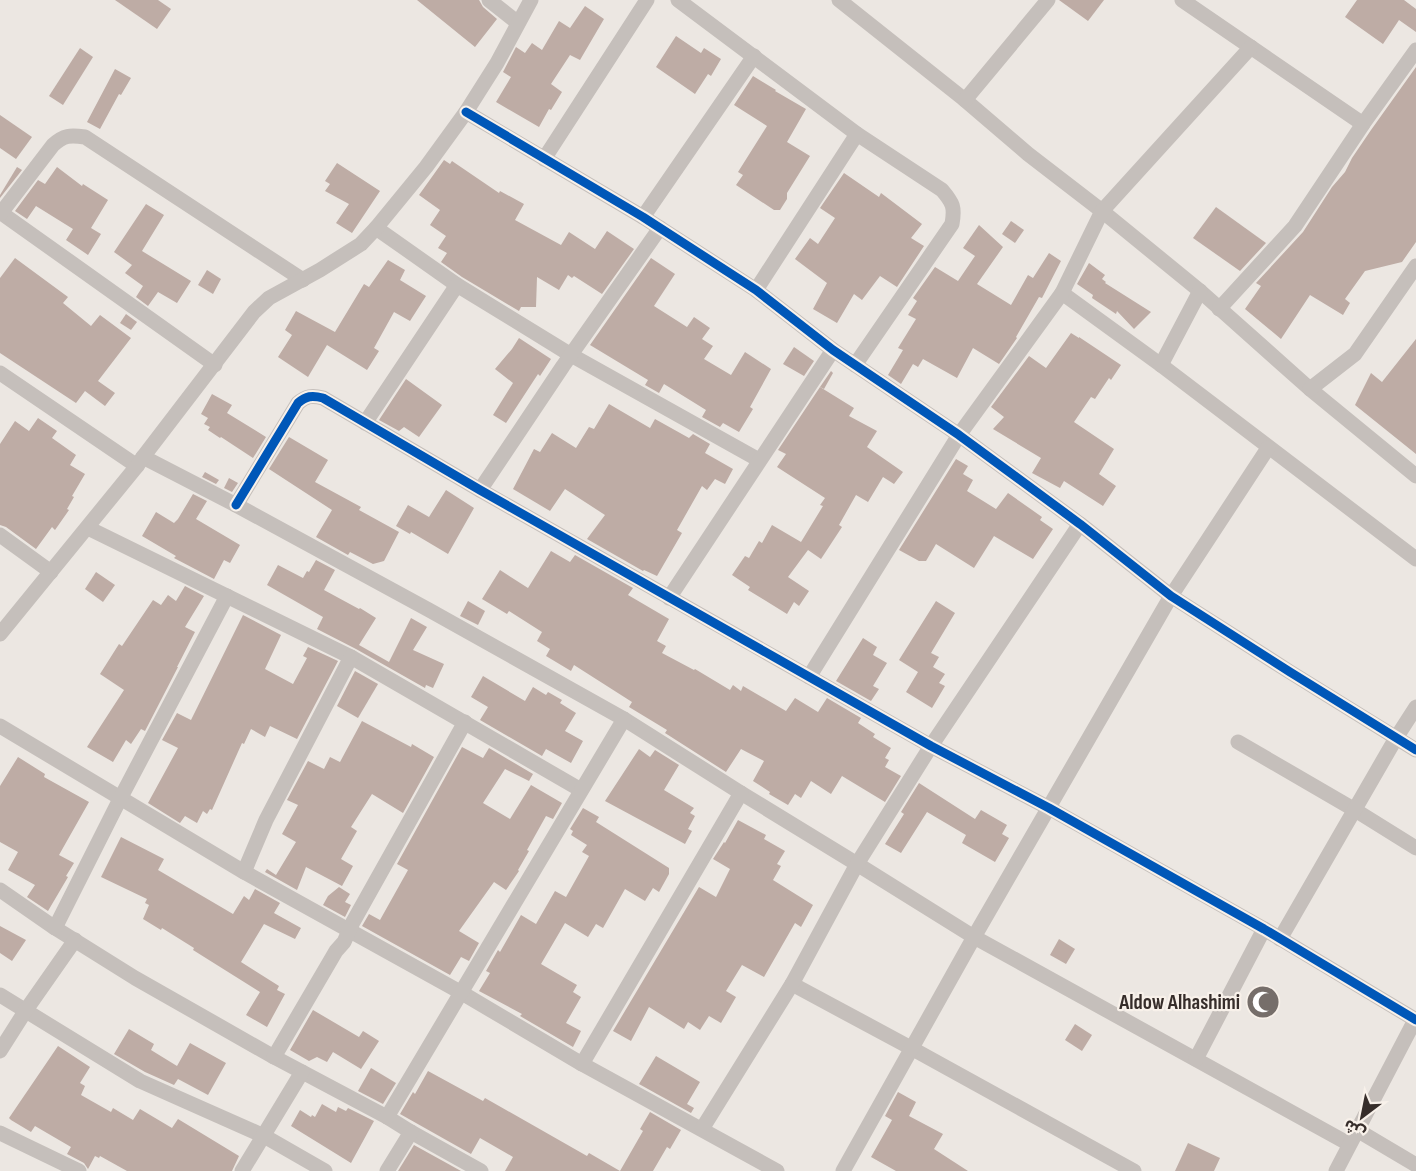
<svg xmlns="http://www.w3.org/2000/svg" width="1416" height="1171" viewBox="0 0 1416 1171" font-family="'Sofia Sans Condensed','Noto Sans Arabic',sans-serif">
  <rect width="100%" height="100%" fill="#ece7e2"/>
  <!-- building -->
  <g fill="#beaca5">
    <polygon points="115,0 158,0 171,9 157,29"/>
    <polygon points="417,0 479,0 483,7 497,19 475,47"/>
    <polygon points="1059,0 1104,0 1088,21"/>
    <polygon points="1357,0 1404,0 1416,9 1416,32 1399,20 1383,44 1345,17"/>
    <polygon points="585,6 604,19 580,60 570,55 551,84 562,92 551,110 549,109 539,127 496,102 511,77 503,72 516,47 525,53 532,43 542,50 559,21 570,28"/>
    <polygon points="676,36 701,53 704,48 721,59 711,76 708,74 695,94 656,67"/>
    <polygon points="80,48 93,57 63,105 49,96"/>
    <polygon points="1416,67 1416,242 1402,262 1365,271 1345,299 1350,303 1343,315 1310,295 1281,339 1245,309 1261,286 1256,283 1303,232 1332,187 1345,172 1352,158 1371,130"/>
    <polygon points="115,69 131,78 121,95 119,94 100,129 87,122"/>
    <polygon points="753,76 776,90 775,91 806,109 787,142 810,156 787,193 787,199 780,210 774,210 736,185 743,175 738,172 767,126 734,105"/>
    <polygon points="0,115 32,137 16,159 0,148"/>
    <polygon points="444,160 450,164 452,161 499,193 500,191 524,204 515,220 561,245 569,232 595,249 607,231 634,249 602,294 574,276 572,278 568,275 559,290 537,277 536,307 521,307 519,311 462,277 441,262 447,253 438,248 446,236 430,225 440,210 419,195"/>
    <polygon points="337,163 380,191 352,233 336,223 349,204 325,191 330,184 325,181"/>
    <polygon points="17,167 22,170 0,198 0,195"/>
    <polygon points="57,167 82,186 83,184 108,200 91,228 101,234 88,255 66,240 73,229 36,206 27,219 15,211 38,180 45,184"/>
    <polygon points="844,173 879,197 881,193 922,224 911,238 924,246 897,287 880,276 862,300 854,294 837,323 813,309 827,283 795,259 810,238 818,244 835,218 820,208"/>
    <polygon points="146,204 164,215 142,251 191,281 177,303 158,292 148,306 136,297 143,286 125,273 132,265 114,252"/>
    <polygon points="1216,207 1266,243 1240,271 1193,238"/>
    <polygon points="1011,221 1024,230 1015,243 1002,234"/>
    <polygon points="979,225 1003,247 977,284 1011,305 1028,275 1033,278 1049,253 1061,261 1042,298 1039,297 1016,337 1017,338 999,364 973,348 957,378 923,359 918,367 913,364 901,384 888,375 903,350 898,348 916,319 908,315 917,301 913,298 935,267 958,281 975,256 963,248"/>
    <polygon points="15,258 68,297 63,303 91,326 100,315 131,338 98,381 115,393 105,406 85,391 76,403 0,353 0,278"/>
    <polygon points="651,258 675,274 654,306 687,327 694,317 710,328 702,339 713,346 704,359 731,375 745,352 771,369 750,407 753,409 739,432 723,423 720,427 702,417 706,410 664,384 659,393 645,385 648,380 590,345"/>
    <polygon points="388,260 405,270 400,280 426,296 410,321 394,312 374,348 379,351 367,370 327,345 308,377 278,357 292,335 285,330 296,311 335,332 364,284 369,287"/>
    <polygon points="1089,263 1105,275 1102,279 1106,282 1105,283 1151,312 1134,329 1117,311 1116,314 1092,298 1093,295 1077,284"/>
    <polygon points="207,270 221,279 213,294 198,285"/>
    <polygon points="126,314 137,322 131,330 120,323"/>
    <polygon points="1071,333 1079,338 1079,337 1121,365 1111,380 1109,378 1095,399 1091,397 1074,422 1114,449 1099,474 1116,486 1103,506 1064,481 1060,488 1032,473 1041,458 993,429 1004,417 991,407 1029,356 1046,368"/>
    <polygon points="519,338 551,359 540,376 538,374 506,423 493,415 513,383 495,369 512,349"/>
    <polygon points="1416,339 1416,454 1355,405 1371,373 1382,382"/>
    <polygon points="794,347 814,361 804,376 783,364"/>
    <polygon points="831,371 833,373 824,389 820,387"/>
    <polygon points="406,379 442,405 419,437 404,427 399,431 379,420"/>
    <polygon points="820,387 854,408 849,416 877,431 867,447 903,472 894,484 883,477 868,502 856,495 839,525 842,527 821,559 808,550 788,577 809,591 799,606 794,602 787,614 748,590 750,587 732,575 745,556 749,558 759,541 762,543 772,525 801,542 823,506 820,505 825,498 777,467 786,454 778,450"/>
    <polygon points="212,394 232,405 227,413 266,437 253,458 221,437 220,438 208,430 210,427 204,424 208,418 201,414"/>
    <polygon points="609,404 650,428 655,419 689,438 693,434 710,444 705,453 733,469 725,484 715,479 707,490 702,486 677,530 682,533 657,576 644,570 643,571 587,539 605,515 565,489 550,511 513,489 534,449 540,452 552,433 576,448 589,427 594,429"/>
    <polygon points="38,418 57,431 52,438 76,455 70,465 85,474 72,496 74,497 67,509 69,510 55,530 52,527 36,549 6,527 0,525 0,444 15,421 29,431"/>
    <polygon points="289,437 328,460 315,482 361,507 359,510 399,532 384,561 373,564 350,552 348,555 316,537 332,510 269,469"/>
    <polygon points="956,459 968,466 963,474 973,480 967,491 996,509 1008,493 1042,517 1040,520 1053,529 1033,559 994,536 974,568 936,544 926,561 919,561 899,550"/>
    <polygon points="205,472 219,480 216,484 202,477"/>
    <polygon points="229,478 238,483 232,492 224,488"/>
    <polygon points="446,490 474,508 448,554 411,532 410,534 396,526 408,505 429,517"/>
    <polygon points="193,494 207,501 196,519 240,545 230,563 224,560 214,579 174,558 176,556 142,536 156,512 174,523 178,519"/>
    <polygon points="551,551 570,562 575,555 633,588 628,595 669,619 657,641 666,646 662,653 694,670 695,669 730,690 733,685 741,691 743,686 786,711 795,698 818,712 827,698 861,718 858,723 875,734 873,737 891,748 885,758 889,760 885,767 901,776 885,802 842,776 831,794 811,781 801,798 795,794 788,805 769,794 770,792 753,781 764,761 741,749 726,772 665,733 667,730 629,707 632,702 574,665 571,671 546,656 550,649 537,641 542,632 509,611 507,614 482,599 500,570 528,588"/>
    <polygon points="316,560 335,570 324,590 359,609 360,608 376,618 359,645 389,662 411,618 427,627 413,650 444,664 433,688 426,685 425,688 356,649 317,629 323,617 267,585 278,565 303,578 307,571 309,572"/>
    <polygon points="96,572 115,585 103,602 85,589"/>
    <polygon points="185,586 204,596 185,627 195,632 177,667 178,667 145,731 141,729 131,744 126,740 113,762 87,747 124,690 100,674 119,644 122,646 153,600 161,605 168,595 176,601"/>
    <polygon points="468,601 485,611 478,625 460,616"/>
    <polygon points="936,601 955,613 931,653 939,657 933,667 945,674 939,683 945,686 932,708 906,692 918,672 899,660"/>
    <polygon points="243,615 281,635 265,669 293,684 307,658 303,656 308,647 338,661 297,739 270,726 265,737 251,729 244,744 242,743 212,810 210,809 207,814 203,811 197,823 185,816 180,823 148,803 178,748 162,740 177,713 191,720"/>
    <polygon points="863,638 877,647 873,655 887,663 873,686 879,689 871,701 836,681"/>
    <polygon points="355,671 378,684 358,718 337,706"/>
    <polygon points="483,676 525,701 533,687 546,695 548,692 562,700 560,703 576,713 565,731 583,741 571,763 546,749 542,756 480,720 488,707 471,697"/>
    <polygon points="362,721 411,747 412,744 434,757 403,813 372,794 351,827 357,831 341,859 353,866 342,886 306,867 297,890 265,872 267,869 276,875 296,842 282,834 298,805 287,800 308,761 324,769 330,757 340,762"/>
    <polygon points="462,747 483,758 489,748 533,774 529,781 505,769 483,803 510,819 531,785 562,803 553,819 546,816 527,850 529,851 518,870 519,871 506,890 494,882 459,931 479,943 469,961 461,957 450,975 362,926 369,914 380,920 408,870 397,864"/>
    <polygon points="639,749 650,757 655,750 679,765 664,790 694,808 690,813 695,816 688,829 692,831 685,844 605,801"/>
    <polygon points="18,757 45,774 44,777 89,802 59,855 74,863 66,876 68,877 48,911 27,897 35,885 8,870 18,852 0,842 0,786"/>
    <polygon points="919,783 975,819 981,810 1007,825 1002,834 1009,838 995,862 962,843 966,835 927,812 901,853 885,844 904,814 901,812"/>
    <polygon points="583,808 599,817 596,822 669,868 669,874 659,892 653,888 645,901 625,889 603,928 596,924 588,937 565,923 541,964 577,985 573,992 581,997 566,1023 581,1031 573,1047 520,1016 522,1014 479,991 490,973 486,971 498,950 500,952 521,915 536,924 555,891 566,897 589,856 582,852 587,845 571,835 573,831 570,829"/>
    <polygon points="738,820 766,835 764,839 785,851 777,864 781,866 773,880 813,905 801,927 795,923 764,977 742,965 726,991 736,997 721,1023 709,1016 700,1030 688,1022 684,1029 649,1007 631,1041 613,1031 699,887 716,897 730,869 713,859 724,842 725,843"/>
    <polygon points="121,837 164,859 158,870 233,914 244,896 249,900 255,889 280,903 274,913 301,928 295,939 264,924 241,962 279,986 277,990 285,994 267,1027 246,1015 260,992 193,950 194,948 162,928 161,930 143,919 149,905 145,903 147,899 101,877"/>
    <polygon points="339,887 350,894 345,902 351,905 345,917 323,905 328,896"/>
    <polygon points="0,926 26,940 12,961 0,953"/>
    <polygon points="1059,939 1075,949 1066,964 1050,955"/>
    <polygon points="313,1010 359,1037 363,1031 379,1041 361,1069 333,1052 327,1062 317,1057 309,1061 290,1050"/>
    <polygon points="1075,1024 1092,1035 1082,1051 1065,1040"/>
    <polygon points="129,1029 154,1044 151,1050 177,1066 190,1043 226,1063 208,1095 178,1079 174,1085 145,1072 114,1054"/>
    <polygon points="58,1046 90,1067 80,1083 85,1086 81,1095 111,1112 113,1108 133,1120 140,1109 172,1128 178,1119 239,1156 232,1171 127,1171 100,1156 99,1158 95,1156 88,1169 84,1163 67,1154 71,1147 35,1126 31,1132 11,1120 9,1118"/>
    <polygon points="656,1056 700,1082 687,1104 694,1108 691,1113 639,1084"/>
    <polygon points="371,1068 396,1083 383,1104 358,1091"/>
    <polygon points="428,1071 483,1101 485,1098 587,1156 589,1153 620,1171 643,1131 640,1129 650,1112 681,1130 670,1149 667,1147 653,1171 505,1171 513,1157 480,1138 471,1154 400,1114 413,1092 415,1094"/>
    <polygon points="898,1092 916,1102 909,1116 943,1134 934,1149 968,1171 896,1171 871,1157 892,1120 885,1116"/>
    <polygon points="322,1104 336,1112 338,1107 346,1111 348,1108 374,1121 351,1163 291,1126 300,1110 311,1117 312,1115 315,1117"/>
    <polygon points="1188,1143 1220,1158 1214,1171 1175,1171"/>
    <polygon points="414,1145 461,1171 398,1171"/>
  </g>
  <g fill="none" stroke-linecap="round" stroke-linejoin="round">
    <!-- minor -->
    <g stroke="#c5bfbb" stroke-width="15">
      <polyline points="489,0 518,23"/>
      <path d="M678,0l179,134 85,56c11,13 13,17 10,34l-97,141"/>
      <polyline points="839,0 965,100 1028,154 1102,211 1200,291 1310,389 1416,476"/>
      <polyline points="1182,0 1363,124"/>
      <polyline points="965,100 1048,0"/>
      <polyline points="466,112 643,217 756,290 833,350 959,435 1080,524 1171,596 1290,672 1416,750"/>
      <polyline points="544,159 647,0"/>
      <polyline points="0,212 215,365"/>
      <path d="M1,213l52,-68c11,-10 17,-10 32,-8l218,143"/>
      <polyline points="643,217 754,56"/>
      <polyline points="376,228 457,285 571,355 759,460"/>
      <polyline points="756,290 857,134"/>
      <polyline points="1062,293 1161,365 1416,559"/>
      <polyline points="1219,309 1295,226 1363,124 1416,50"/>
      <polyline points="1161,365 1200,291"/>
      <polyline points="0,373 137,466"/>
      <polyline points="1310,389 1355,354 1416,266"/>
      <polyline points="365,423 457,285"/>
      <polyline points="143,457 236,505 429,610 624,719 741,793 857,864 974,937 1349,1144"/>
      <polyline points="480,490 563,366 660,228"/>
      <path d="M236,505l62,-102c8,-7 14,-8 25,-5l157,92 451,256 118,62 215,121 152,91"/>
      <polyline points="88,528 351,657 581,790"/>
      <polyline points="0,535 51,572"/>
      <polyline points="669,598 833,350"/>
      <polyline points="0,634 137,466 143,457 254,312 269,298 320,270 361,244 376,228 426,167 466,112 497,63 531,0"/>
      <polyline points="809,677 959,435 1062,293 1102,211 1251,47"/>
      <polyline points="0,726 244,872 462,993 582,1064 777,1171"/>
      <polyline points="1238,742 1355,810 1416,848"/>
      <polyline points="244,872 266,820 351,657"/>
      <polyline points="0,890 55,928 135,978 274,1057 387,1117 411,1132 481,1171"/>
      <polyline points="55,928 120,799 227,596"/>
      <polyline points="1280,939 1396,738 1416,707"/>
      <polyline points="792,984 911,1048 1134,1171"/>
      <polyline points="0,995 140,1081 264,1136 325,1171"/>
      <polyline points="0,1051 26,1010 75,940"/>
      <polyline points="274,1057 336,951 344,942 353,922 465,722"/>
      <polyline points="1196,1059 1264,929"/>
      <polyline points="582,1064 741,793"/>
      <polyline points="387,1117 624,719"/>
      <polyline points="702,1129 792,984 857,864 931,746 1080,524"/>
      <polyline points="1357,1130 1416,1165"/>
      <polyline points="0,1133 79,1171"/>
      <polyline points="242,1171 302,1072"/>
      <polyline points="387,1171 411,1132"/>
      <polyline points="843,1171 974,937 1171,596 1268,448"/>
      <polyline points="1336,1171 1415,1020"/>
    </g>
    <defs>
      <g id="cycleway">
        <polyline points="466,112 643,217 756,290 833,350 959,435 1080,524 1171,596 1290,672 1416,750"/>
        <path d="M236,505l62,-102c8,-7 14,-8 25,-5l157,92 451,256 118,62 215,121 152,91"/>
      </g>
    </defs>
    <!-- cycleway casing -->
    <use href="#cycleway" stroke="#f8f1ea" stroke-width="13"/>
    <!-- cycleway -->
    <use href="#cycleway" stroke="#0057b8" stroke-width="9"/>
  </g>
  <!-- icons -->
  <defs>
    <symbol id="mosque-disc" viewBox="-11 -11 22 22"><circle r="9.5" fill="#766e6a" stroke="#f8f1ea"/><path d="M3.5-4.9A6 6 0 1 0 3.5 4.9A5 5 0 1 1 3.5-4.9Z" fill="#fff"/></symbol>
  </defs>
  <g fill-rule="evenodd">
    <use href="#mosque-disc" x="1244" y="983" width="38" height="38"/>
  </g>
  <g text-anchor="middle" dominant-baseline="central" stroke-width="4.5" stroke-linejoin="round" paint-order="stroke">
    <!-- poi labels -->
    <g font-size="21" font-weight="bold" fill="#362d2a" stroke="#f8f1ea" text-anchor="end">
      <text x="1240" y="1002">Aldow Alhashimi</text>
    </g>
  </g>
  <!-- north arrow -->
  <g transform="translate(1362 1117) rotate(212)" stroke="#f8f1ea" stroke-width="4.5" paint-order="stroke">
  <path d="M0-4.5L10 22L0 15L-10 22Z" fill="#362d2a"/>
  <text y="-9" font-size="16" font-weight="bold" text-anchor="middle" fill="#362d2a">ش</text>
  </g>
</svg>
